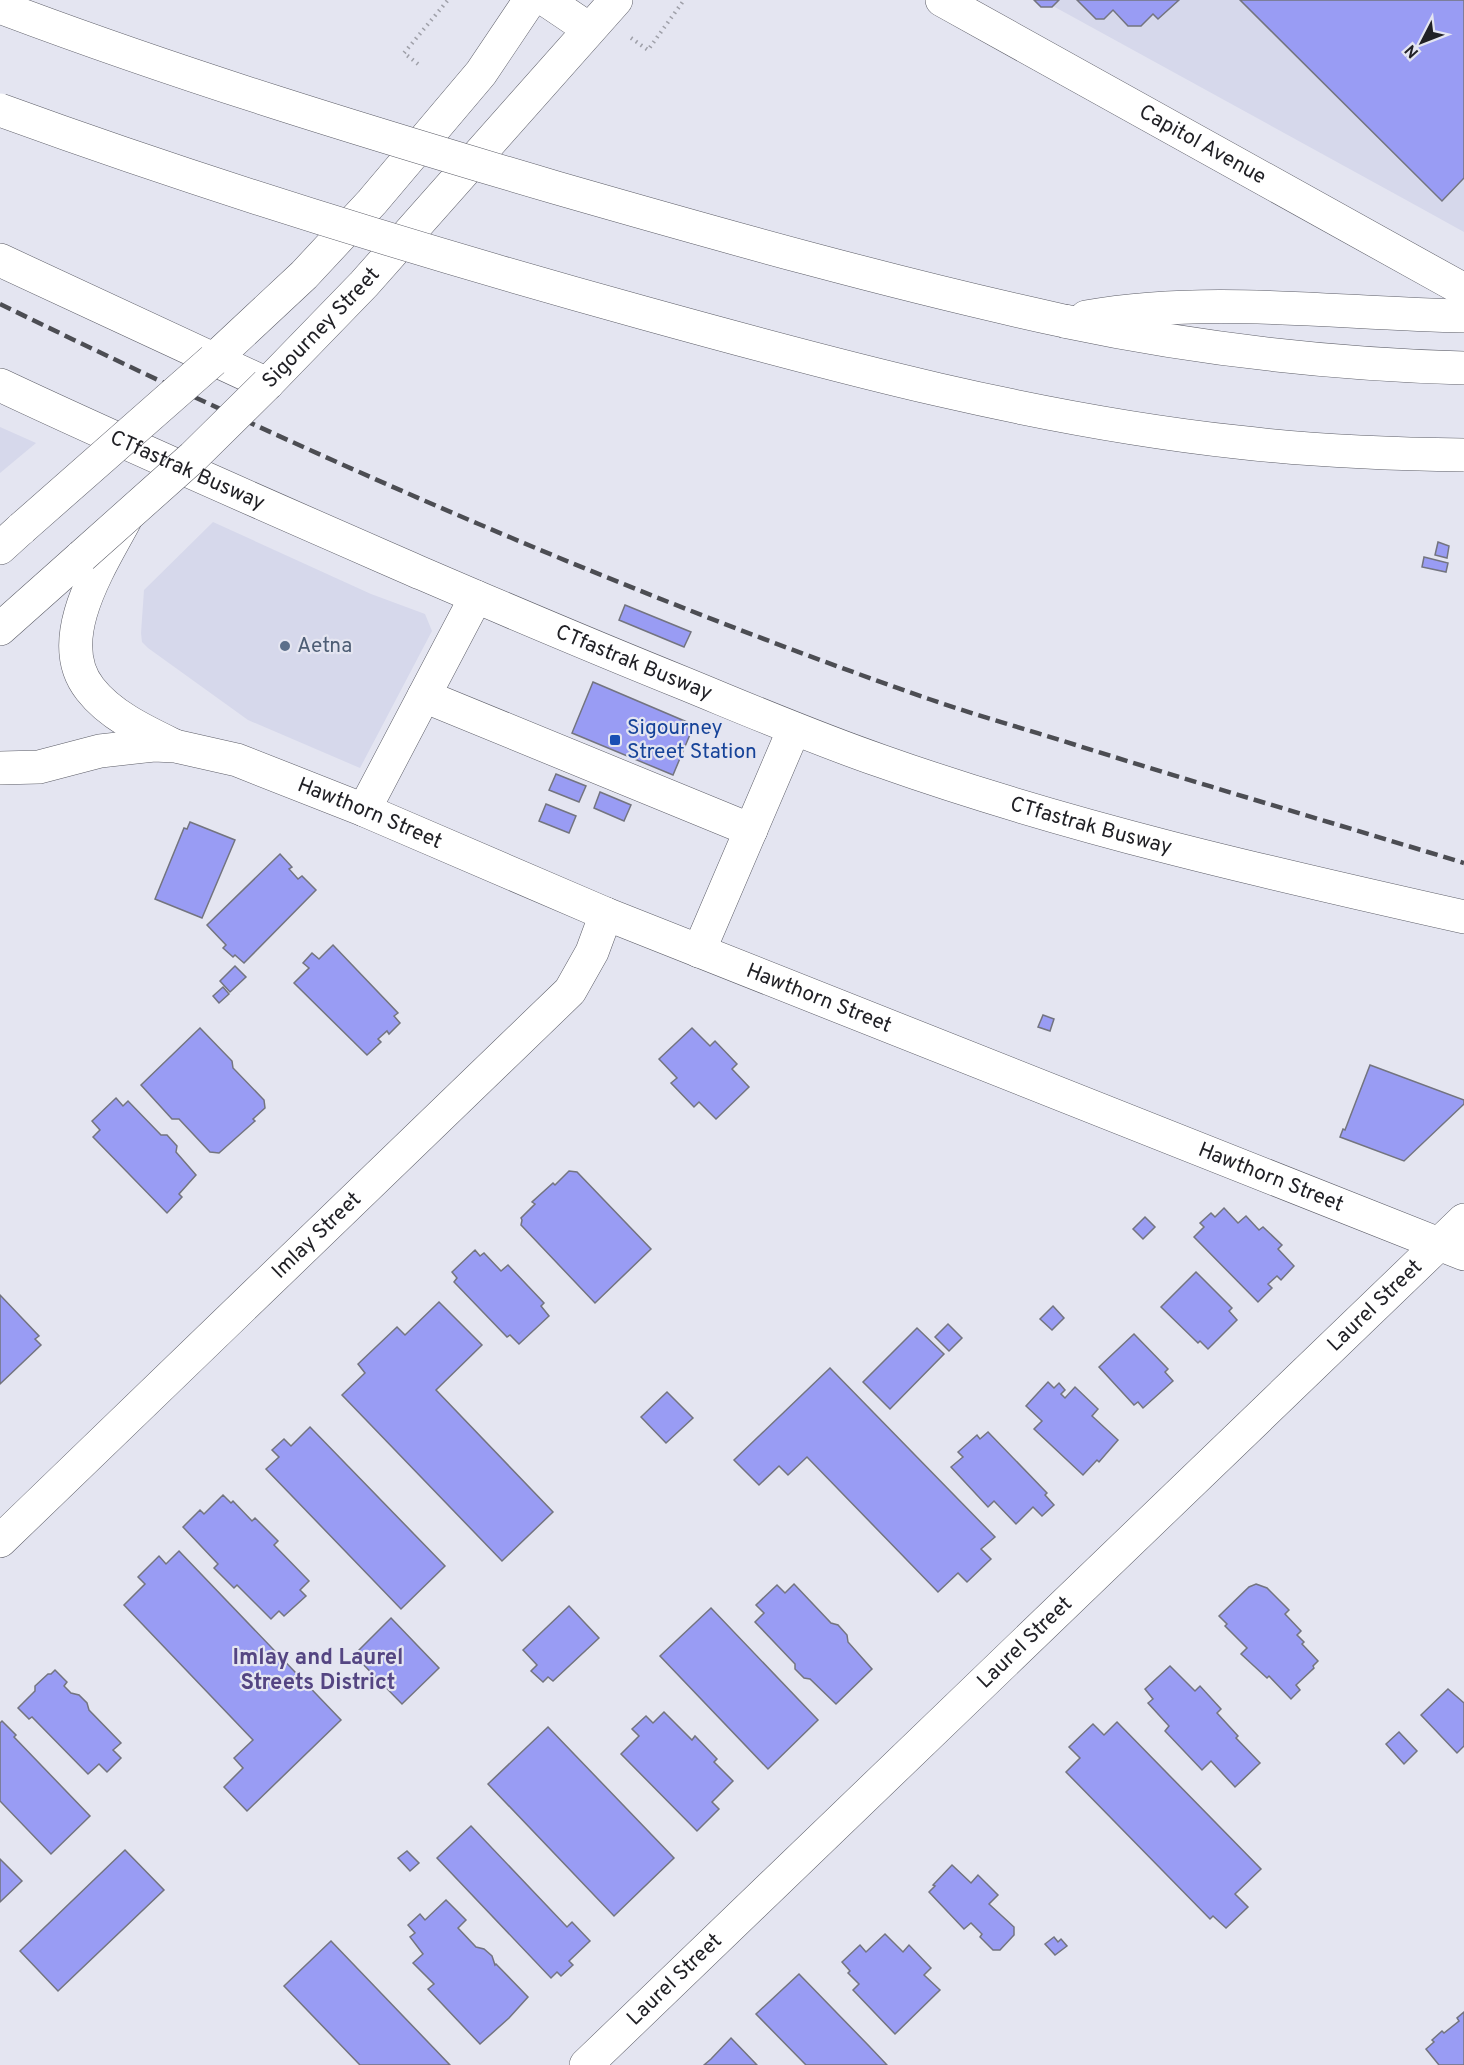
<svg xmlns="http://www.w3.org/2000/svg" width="1464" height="2065" viewBox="0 0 1464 2065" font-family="Overpass,sans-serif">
  <rect width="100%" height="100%" fill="#e4e5f1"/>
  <!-- built -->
  <g fill="#d6d8eb">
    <polygon points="1042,0 1464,0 1464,232 1417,206"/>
    <polygon points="0,427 36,443 0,473"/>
    <polygon points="213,522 371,594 425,614 432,631 360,768 248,720 148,648 142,642 141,633 144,590"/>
  </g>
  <!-- building -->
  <g fill="#999cf4" stroke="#73747f" stroke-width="1.5">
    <polygon points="1034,0 1059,0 1052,7 1041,7"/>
    <polygon points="1077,0 1179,0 1158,19 1153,14 1141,26 1128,26 1113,10 1104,19 1096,19"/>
    <polygon points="1240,0 1464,0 1464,178 1442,201"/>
    <polygon points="1438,542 1449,546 1447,558 1435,555"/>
    <polygon points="1424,557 1448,563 1446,572 1422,567"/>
    <polygon points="625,605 691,632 684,647 619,620"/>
    <polygon points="593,682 694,725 673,775 572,733"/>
    <polygon points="556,774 586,786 579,802 549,790"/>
    <polygon points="600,792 631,805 624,821 594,808"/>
    <polygon points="546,804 576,816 569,833 539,821"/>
    <polygon points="190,822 235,840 202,918 155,899 184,828 187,829"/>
    <polygon points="280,854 292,867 289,869 298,879 302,876 316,890 244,963 235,955 233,957 223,948 226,945 207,925"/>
    <polygon points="333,945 398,1013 394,1016 400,1023 389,1034 387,1031 378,1039 381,1042 367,1055 294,983 309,968 303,963 312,953 319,959"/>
    <polygon points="235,966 246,977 230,992 220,981"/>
    <polygon points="223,987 229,994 219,1003 213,996"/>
    <polygon points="1043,1015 1054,1019 1050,1031 1038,1027"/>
    <polygon points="200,1028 232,1061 233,1068 264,1100 265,1108 253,1119 255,1121 219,1153 210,1152 179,1119 172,1119 141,1085"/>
    <polygon points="692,1028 710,1046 715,1041 737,1064 732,1069 749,1087 716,1119 699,1102 694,1107 671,1083 677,1078 659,1059"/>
    <polygon points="1370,1065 1464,1100 1464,1104 1404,1161 1340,1137 1343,1129 1345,1130"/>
    <polygon points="116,1098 123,1106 128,1101 161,1135 167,1135 177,1146 176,1152 196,1175 179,1194 182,1197 167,1213 93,1137 100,1130 92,1121"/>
    <polygon points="569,1171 577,1172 651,1249 595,1303 521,1225 522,1220 521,1218 535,1204 532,1202 553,1183 555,1185"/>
    <polygon points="1224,1208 1238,1223 1246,1216 1259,1230 1263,1227 1282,1245 1278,1249 1294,1266 1281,1280 1277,1276 1268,1284 1272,1288 1258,1302 1194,1237 1204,1227 1200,1223 1211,1213 1215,1217"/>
    <polygon points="1145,1217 1155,1227 1143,1239 1133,1229"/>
    <polygon points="475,1250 480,1256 484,1253 501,1271 508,1265 544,1303 541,1306 549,1316 519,1344 510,1335 507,1337 454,1282 457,1278 452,1272"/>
    <polygon points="1196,1272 1232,1308 1229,1311 1237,1320 1208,1349 1200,1341 1198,1343 1161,1307"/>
    <polygon points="0,1295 39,1336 35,1339 41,1345 0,1384"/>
    <polygon points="439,1302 482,1345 436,1390 553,1512 502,1561 342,1395 365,1373 358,1364 397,1327 405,1335"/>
    <polygon points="1053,1306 1064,1318 1052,1330 1040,1319"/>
    <polygon points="948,1324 962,1338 949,1351 935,1337"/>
    <polygon points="917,1328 944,1354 890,1409 863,1382"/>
    <polygon points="1134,1334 1168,1369 1165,1372 1173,1381 1143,1408 1138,1402 1134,1405 1099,1367"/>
    <polygon points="830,1368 995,1537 981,1549 991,1559 967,1582 958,1573 938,1592 807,1457 788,1475 779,1466 759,1485 734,1460"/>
    <polygon points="1048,1382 1054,1388 1059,1383 1065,1390 1061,1394 1065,1398 1075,1387 1098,1409 1092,1416 1118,1440 1099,1462 1097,1460 1083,1475 1034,1429 1042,1421 1026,1406"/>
    <polygon points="667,1392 693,1418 666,1443 641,1417"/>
    <polygon points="310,1427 445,1566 401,1609 266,1469 279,1457 272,1450 284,1439 291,1446"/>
    <polygon points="988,1432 1047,1493 1045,1495 1054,1505 1042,1516 1033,1507 1016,1524 994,1501 988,1507 951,1467 963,1457 958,1452 977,1435 980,1439"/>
    <polygon points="223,1495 231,1503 233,1501 252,1521 255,1518 278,1541 274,1545 309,1581 300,1590 306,1596 284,1616 279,1611 271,1619 237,1585 234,1588 214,1568 218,1564 183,1527 200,1510 204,1514"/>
    <polygon points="179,1551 341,1720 247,1811 224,1787 243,1768 234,1758 253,1740 124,1605 145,1584 138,1577 159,1556 166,1564"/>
    <polygon points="794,1584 831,1623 838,1625 847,1635 848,1642 872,1669 836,1704 810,1679 804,1678 795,1669 795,1664 755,1622 764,1613 756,1605 777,1585 785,1593"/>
    <polygon points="1256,1584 1267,1588 1289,1610 1285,1614 1301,1631 1297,1635 1304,1642 1302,1644 1318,1661 1313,1666 1314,1668 1296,1685 1300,1690 1291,1699 1269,1676 1267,1678 1241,1654 1247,1648 1225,1626 1227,1624 1219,1616 1249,1587"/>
    <polygon points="569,1606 599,1638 553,1681 548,1677 543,1682 531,1671 537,1665 523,1650"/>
    <polygon points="711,1608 818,1720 768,1769 660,1656"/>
    <polygon points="391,1618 439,1668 402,1704 354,1655"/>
    <polygon points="1170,1666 1195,1691 1200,1686 1221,1709 1217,1713 1238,1736 1236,1738 1260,1763 1235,1787 1211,1761 1202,1770 1165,1731 1169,1726 1148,1703 1153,1699 1145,1689"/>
    <polygon points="55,1670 67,1682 64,1686 71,1693 79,1695 87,1703 89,1710 121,1743 113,1750 121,1758 107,1772 99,1764 88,1774 32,1717 29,1719 18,1708 35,1691 35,1686 48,1674 51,1674"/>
    <polygon points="1448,1689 1464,1703 1464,1746 1457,1753 1421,1715"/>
    <polygon points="664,1712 692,1740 695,1736 717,1759 714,1762 733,1781 712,1802 719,1809 697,1831 621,1754 639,1736 632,1729 646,1716 653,1723"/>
    <polygon points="2,1721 16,1735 14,1737 90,1816 51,1854 0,1801 0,1723"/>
    <polygon points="1117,1722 1261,1869 1235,1894 1248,1907 1226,1928 1213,1916 1210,1919 1066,1772 1080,1758 1069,1747 1093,1724 1104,1735"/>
    <polygon points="548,1727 674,1858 614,1916 488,1784"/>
    <polygon points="1399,1732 1417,1751 1404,1764 1386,1744"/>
    <polygon points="471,1826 567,1927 572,1922 590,1941 569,1961 573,1965 561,1976 557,1972 551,1978 437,1858"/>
    <polygon points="125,1850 164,1890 58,1991 20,1951"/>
    <polygon points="407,1851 419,1863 410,1871 398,1858"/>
    <polygon points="0,1859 22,1881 0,1902"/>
    <polygon points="952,1865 971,1883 978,1875 998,1895 989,1904 1014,1927 1014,1935 1000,1950 993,1950 980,1937 982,1934 971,1923 964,1929 929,1892 935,1886 933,1885"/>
    <polygon points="446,1900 466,1920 458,1928 476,1947 484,1949 492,1956 495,1965 496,1964 528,1997 509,2018 480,2044 428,1989 434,1984 413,1963 423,1954 410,1937 415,1933 408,1925 420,1914 425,1920"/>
    <polygon points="885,1934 903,1952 909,1945 931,1968 924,1975 940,1990 895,2034 853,1990 859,1984 848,1973 850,1971 842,1962 860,1945 866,1952"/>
    <polygon points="1054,1937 1058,1942 1061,1939 1067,1946 1055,1955 1045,1944"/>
    <polygon points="331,1941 450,2065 360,2065 284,1986"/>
    <polygon points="799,1974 869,2046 887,2065 806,2065 756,2014"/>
    <polygon points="1464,2012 1464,2065 1439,2065 1426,2049 1434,2042 1432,2040 1442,2031 1444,2033 1459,2021 1457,2018"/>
    <polygon points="731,2038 757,2065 704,2065 711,2059"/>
  </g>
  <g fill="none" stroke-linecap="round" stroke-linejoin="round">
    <defs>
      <g id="minor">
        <path id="s1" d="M0,385c140,66 281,127 423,189 86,37 173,74 260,109 66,27 131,55 198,78 189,67 387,112 583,156"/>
        <path d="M125,520c-24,45 -74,120 -35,169 20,26 54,42 83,56"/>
        <polyline points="424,696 751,830"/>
        <path id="s2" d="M0,768l39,-1 61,-16 54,-6 21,1 62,14 127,50 242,104 858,340"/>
        <polyline points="364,810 476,597"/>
        <polyline points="699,951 794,729"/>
        <path id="s3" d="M0,1541l570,-550 22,-39 14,-38"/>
        <path id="s4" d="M586,2065l878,-845"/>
      </g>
      <g id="major">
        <path id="s5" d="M942,0l522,290"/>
        <polyline points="213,360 304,275 372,202 481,73 530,0"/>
        <path id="s6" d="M267,384l97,-100 252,-284"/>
        <polyline points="0,548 22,528"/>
        <polyline points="0,629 82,556"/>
      </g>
      <g id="highway">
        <polyline points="546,0 589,29"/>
        <polyline points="0,260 267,384"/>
        <path d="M1086,317c126,-22 252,-3 378,-1"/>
        <path d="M1064,321c132,28 266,43 400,47"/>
      </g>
    </defs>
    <!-- minor casing -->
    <use href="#minor" stroke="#5c5d67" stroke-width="34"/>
    <!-- major casing -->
    <use href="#major" stroke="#5c5d67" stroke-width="34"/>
    <!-- highway casing -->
    <use href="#highway" stroke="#5c5d67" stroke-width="34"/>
    <!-- path -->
    <g stroke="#9fa0a9" stroke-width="4" stroke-dasharray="1.5 4.5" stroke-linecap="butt">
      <polyline points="631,38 648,50 684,0"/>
      <polyline points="418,64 404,53 448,0"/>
    </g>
    <!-- minor -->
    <use href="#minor" stroke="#fff" stroke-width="33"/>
    <!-- major -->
    <use href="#major" stroke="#fff" stroke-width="33"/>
    <!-- highway -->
    <use href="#highway" stroke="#fff" stroke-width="33"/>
    <!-- rail -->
    <path stroke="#4c4d53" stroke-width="4.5" stroke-dasharray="12 6" stroke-linecap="butt" d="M0,304c300,147 613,285 929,395 49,17 100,31 150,47 128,40 257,78 385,117"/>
    <defs>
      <g id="major-bridge">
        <polyline points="22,528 213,360"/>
        <polyline points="82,556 193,457 267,384"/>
      </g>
      <g id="highway-bridge">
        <path d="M0,7c183,69 370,126 557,181 167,48 337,96 507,133"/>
        <path d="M0,110c211,77 427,143 644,203 195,54 391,107 593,129 76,9 151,12 227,13"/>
      </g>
    </defs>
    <!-- major-bridge casing -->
    <use href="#major-bridge" stroke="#5c5d67" stroke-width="34" stroke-linecap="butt"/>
    <!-- highway-bridge casing -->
    <use href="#highway-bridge" stroke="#5c5d67" stroke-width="34" stroke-linecap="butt"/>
    <!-- major-bridge -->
    <use href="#major-bridge" stroke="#fff" stroke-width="33"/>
    <!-- highway-bridge -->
    <use href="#highway-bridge" stroke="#fff" stroke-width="33"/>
  </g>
  <!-- markers -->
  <circle fill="#5c6f8a" stroke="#e4e5f1" stroke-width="2" cx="285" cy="646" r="6"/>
  <rect fill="#1a4fb4" stroke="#e4e5f1" stroke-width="2" x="609" y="734" width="12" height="12" rx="3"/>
  <g text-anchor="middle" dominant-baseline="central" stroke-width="4.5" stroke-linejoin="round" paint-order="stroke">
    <!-- street labels -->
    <g font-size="21" fill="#212126" stroke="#e4e5f1">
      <text stroke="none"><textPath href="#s5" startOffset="298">Capitol Avenue</textPath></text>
      <text stroke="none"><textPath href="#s6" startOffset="78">Sigourney Street</textPath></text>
      <text stroke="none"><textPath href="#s1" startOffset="206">CTfastrak Busway</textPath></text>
      <text stroke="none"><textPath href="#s1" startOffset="692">CTfastrak Busway</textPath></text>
      <text stroke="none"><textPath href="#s2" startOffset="384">Hawthorn Street</textPath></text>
      <text stroke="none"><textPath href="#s1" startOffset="1178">CTfastrak Busway</textPath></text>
      <text stroke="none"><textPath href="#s2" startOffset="870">Hawthorn Street</textPath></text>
      <text stroke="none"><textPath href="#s2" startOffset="1356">Hawthorn Street</textPath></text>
      <text stroke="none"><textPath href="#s3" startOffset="440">Imlay Street</textPath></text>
      <text stroke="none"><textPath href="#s4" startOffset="1095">Laurel Street</textPath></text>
      <text stroke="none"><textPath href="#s4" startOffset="609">Laurel Street</textPath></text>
      <text stroke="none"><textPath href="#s4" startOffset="123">Laurel Street</textPath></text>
    </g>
    <!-- service labels -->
    <g font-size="21" fill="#4e5e75" stroke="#e4e5f1" text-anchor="start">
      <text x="297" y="646">Aetna</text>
    </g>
    <!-- transit labels -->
    <g font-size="21" fill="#164399" stroke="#e4e5f1" text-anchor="start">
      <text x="627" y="728">Sigourney<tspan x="627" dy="24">Street Station</tspan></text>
    </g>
    <!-- neighbourhood labels -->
    <g font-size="22" font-weight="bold" fill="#544582" stroke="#e4e5f1">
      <text x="318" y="1658">Imlay and Laurel<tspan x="318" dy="25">Streets District</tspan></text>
    </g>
  </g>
  <!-- north arrow -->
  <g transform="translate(1422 42) rotate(228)" stroke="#e4e5f1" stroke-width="4.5" paint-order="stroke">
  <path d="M0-4.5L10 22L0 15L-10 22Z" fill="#212126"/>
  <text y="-9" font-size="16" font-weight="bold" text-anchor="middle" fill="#212126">N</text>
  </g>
</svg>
